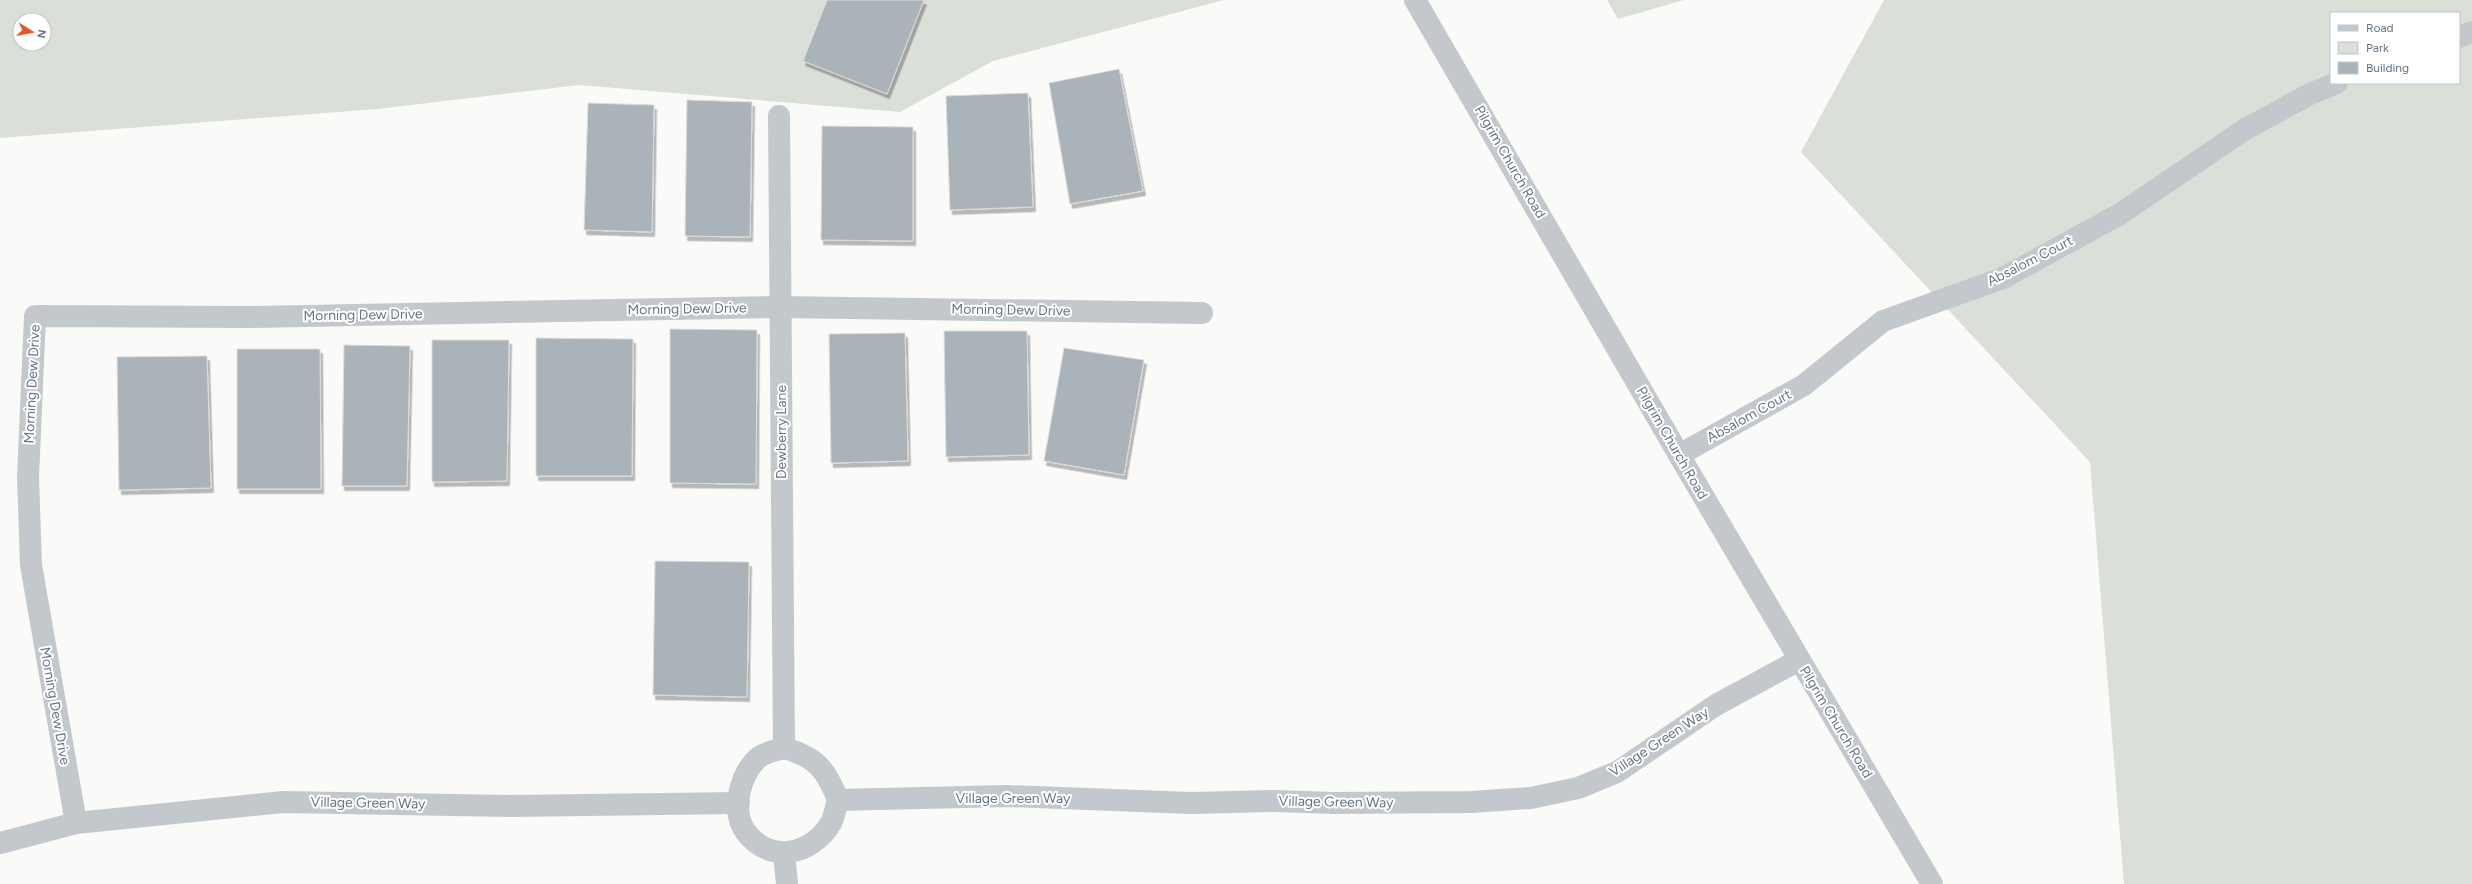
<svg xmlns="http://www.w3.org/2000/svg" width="2472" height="884" viewBox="0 0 2472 884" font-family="Figtree,sans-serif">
  <defs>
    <filter id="shadow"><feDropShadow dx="2.5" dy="4.5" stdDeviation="0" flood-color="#0004"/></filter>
  </defs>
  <rect width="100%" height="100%" fill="#fafaf8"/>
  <!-- green -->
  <g fill="#dadfd7" fill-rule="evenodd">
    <path d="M0,0h1224l-231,61 -93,51 -321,-27 -202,24 -377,29zM20,20h24v24h-24z"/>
    <polygon points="1607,0 1684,0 1618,19"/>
    <path d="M1884,0h588v884h-348l-34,-422 -289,-310zM2331,13h128v70h-128z"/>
  </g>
  <!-- building -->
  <g fill="#aab3b9" stroke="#dcdcda" filter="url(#shadow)">
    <polygon points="827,0 924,0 887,94 803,61"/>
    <polygon points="1119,69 1143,191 1070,204 1049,83"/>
    <polygon points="1028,93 1033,207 950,210 946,96"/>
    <polygon points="687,100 752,102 750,237 685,236"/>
    <polygon points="588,103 654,105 652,232 584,230"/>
    <polygon points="822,126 913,127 913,241 821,240"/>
    <polygon points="670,329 757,330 756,484 670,483"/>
    <polygon points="944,331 1027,331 1029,455 946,457"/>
    <polygon points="905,333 908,461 831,463 829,334"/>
    <polygon points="536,338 633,339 632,476 536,476"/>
    <polygon points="432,340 509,340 507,481 432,482"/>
    <polygon points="344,345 410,346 407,486 342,486"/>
    <polygon points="1064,348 1144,360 1124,475 1044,461"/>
    <polygon points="237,349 320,349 321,489 237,489"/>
    <polygon points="207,356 211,488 119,490 117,357"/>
    <polygon points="655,561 749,562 747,697 653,695"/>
  </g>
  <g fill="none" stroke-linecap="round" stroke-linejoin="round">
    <!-- minor -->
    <g stroke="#c3c8cc" stroke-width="22">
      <polyline points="1415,0 1679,455 1932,884"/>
      <polyline points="2459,37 2472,32"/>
      <polyline points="779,116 784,748"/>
      <polyline points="1679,455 1804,385 1883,321 2003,278 2120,214 2244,130 2310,94 2337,83"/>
      <path d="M784,748c32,9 42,21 54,52 -2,7 -4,17 -7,23 -20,33 -62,41 -86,8 -14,-21 -5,-57 13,-73 7,-6 17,-7 26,-10z"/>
      <polyline points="838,800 1007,796 1191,803 1275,801 1334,803 1471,802 1531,798 1578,788 1617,772 1716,705 1799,660"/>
      <polyline points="76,823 31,565 28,477 35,316 248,317 780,307 1202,313"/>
      <polyline points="0,843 76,823 283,802 511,806 739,803"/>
      <polyline points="784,854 787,884"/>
    </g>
  </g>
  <g text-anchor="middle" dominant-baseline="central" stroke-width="4" stroke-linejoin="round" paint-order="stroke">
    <!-- street labels -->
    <g font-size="14" fill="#657683" stroke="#fff">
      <text transform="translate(1510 162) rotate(60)">Pilgrim Church Road</text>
      <text transform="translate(2030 261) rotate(-27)">Absalom Court</text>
      <text transform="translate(687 309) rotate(-1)">Morning Dew Drive</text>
      <text transform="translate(1011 310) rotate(1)">Morning Dew Drive</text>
      <text transform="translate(363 315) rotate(-1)">Morning Dew Drive</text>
      <text transform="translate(32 384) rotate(-87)">Morning Dew Drive</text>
      <text transform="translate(1749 416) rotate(-29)">Absalom Court</text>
      <text transform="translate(781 432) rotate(-90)">Dewberry Lane</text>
      <text transform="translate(1672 443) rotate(60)">Pilgrim Church Road</text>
      <text transform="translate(55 706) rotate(80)">Morning Dew Drive</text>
      <text transform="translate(1836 722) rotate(59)">Pilgrim Church Road</text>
      <text transform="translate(1659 742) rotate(-33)">Village Green Way</text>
      <text x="1013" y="798">Village Green Way</text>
      <text transform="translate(1336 802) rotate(1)">Village Green Way</text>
      <text transform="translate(368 803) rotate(1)">Village Green Way</text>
    </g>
  </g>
  <!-- legend -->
  <rect x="2330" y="12" width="130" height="72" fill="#ffffff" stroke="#c1c8cd"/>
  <rect x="2338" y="25" width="20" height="6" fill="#c3c8cc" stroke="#c1c8cd"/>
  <text x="2366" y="32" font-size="12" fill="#657683">Road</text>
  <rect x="2338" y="42" width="20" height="12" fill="#dadfd7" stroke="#c1c8cd"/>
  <text x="2366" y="52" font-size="12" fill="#657683">Park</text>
  <rect x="2338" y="62" width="20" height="12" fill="#aab3b9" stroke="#c1c8cd"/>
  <text x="2366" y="72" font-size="12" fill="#657683">Building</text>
  <!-- north arrow -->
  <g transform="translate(32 32) rotate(101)"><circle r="19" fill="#ffffff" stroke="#c1c8cd"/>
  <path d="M0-3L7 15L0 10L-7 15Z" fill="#e4572e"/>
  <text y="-6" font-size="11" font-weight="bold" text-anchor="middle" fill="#657683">N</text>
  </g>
</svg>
